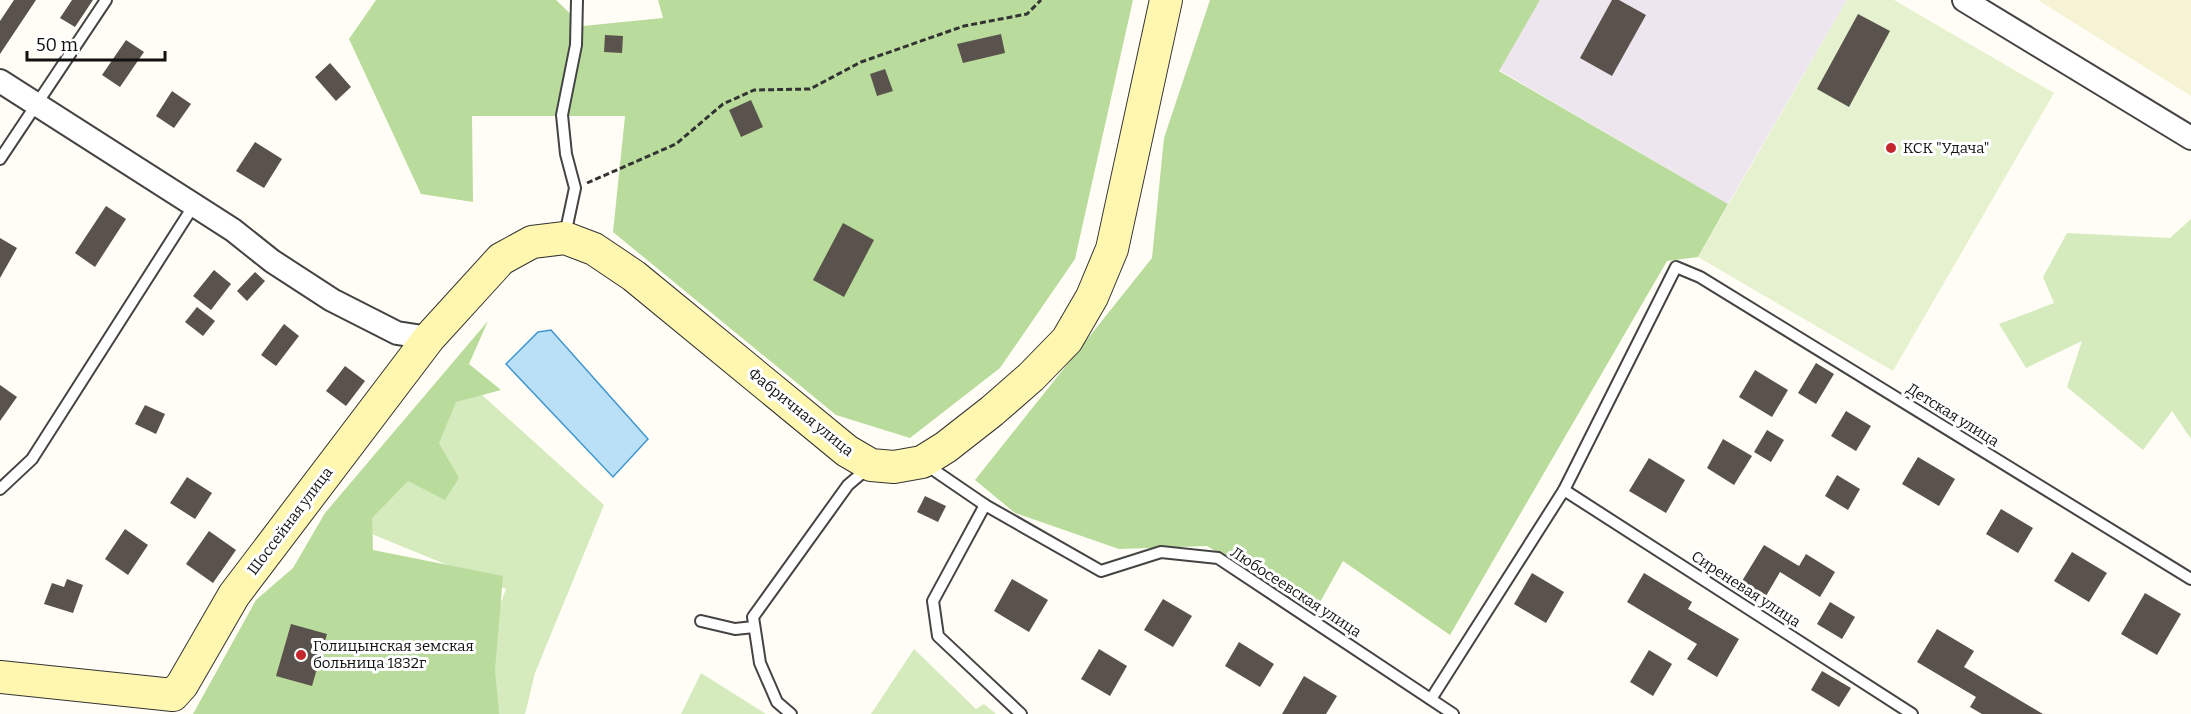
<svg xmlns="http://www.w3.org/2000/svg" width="2191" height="714" viewBox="0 0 2191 714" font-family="Bitter,serif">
  <rect width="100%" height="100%" fill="#fffdf5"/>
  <!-- industrial -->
  <polygon fill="#eee6ef" points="1540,0 1847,0 1728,204 1499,70"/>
  <!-- farmland -->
  <polygon fill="#f6f3d4" points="2038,0 2191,0 2191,96"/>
  <!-- green -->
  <g fill="#d5ebbd">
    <polygon points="2191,219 2191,439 2172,411 2143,450 2067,387 2082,341 2026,368 1999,324 2054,303 2043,277 2067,233 2170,238"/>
    <polygon points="460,375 604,505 535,673 525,714 459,714 506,589 357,528"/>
    <polygon points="914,649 976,709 984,704 996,714 871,714"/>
    <polygon points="701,673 766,714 681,714"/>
  </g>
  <!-- forest -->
  <g fill="#b9dc9c">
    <polygon points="376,0 556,0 583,26 663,18 658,0 1133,0 1075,259 1000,368 910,438 836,415 613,232 625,116 472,116 473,202 421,194 349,39"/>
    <polygon points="1210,0 1540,0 1499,71 1728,204 1698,257 1667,261 1450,635 1343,561 1315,611 1207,546 1119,549 1015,513 975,480 1152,258 1164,138"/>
    <polygon points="488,321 469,364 501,390 456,402 439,443 459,478 445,500 408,481 372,518 373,550 503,576 495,670 499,714 193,714 256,600 293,568 325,513"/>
  </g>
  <!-- pitch -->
  <polygon fill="#e6f2cf" points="1847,0 1894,0 2054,93 1893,371 1698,257"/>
  <!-- water -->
  <polygon fill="#b9e0f7" stroke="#3f96cf" stroke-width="1.5" points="551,330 648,439 613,477 506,364 538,332"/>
  <!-- building -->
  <g fill="#5a524d">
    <polygon points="14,0 36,0 0,54 0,21"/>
    <polygon points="72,0 93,0 75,27 60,18"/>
    <polygon points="1612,0 1619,0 1646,15 1612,76 1580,58"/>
    <polygon points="1858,14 1890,31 1849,107 1817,89"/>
    <polygon points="1001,34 1005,53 963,63 957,44"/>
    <polygon points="605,35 623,36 622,53 604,52"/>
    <polygon points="126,40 144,52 120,87 102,75"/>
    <polygon points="330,63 351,87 336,101 315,77"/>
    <polygon points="885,69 893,91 877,96 870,74"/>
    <polygon points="172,91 191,104 174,128 156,116"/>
    <polygon points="751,100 763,127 741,137 729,110"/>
    <polygon points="255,142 282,159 264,188 236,171"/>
    <polygon points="106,206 126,219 95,267 75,253"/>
    <polygon points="843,223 874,240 844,297 813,280"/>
    <polygon points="0,238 17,248 0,278"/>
    <polygon points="214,270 231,284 211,310 193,296"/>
    <polygon points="255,272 265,281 247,301 237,291"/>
    <polygon points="197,307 215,321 203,336 185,322"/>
    <polygon points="284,324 299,336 276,366 261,355"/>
    <polygon points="1816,363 1834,374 1816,404 1798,393"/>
    <polygon points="345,366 365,381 346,406 326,391"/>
    <polygon points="1755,370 1788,390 1772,417 1739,397"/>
    <polygon points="0,385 17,397 0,421"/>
    <polygon points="145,405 165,414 156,434 135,424"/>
    <polygon points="1846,411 1871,426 1856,451 1831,436"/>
    <polygon points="1767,430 1784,440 1771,462 1754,452"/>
    <polygon points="1723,439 1752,456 1734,485 1707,468"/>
    <polygon points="1918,457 1955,479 1939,506 1902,484"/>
    <polygon points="1649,458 1685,480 1666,513 1629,491"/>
    <polygon points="1837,475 1860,489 1848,510 1825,496"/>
    <polygon points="187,477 212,493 195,519 170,503"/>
    <polygon points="925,496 946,506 938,522 917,512"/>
    <polygon points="2001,509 2033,528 2018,553 1986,534"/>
    <polygon points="125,529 148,545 128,575 105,559"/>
    <polygon points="209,531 236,550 213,583 186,564"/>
    <polygon points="1764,545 1799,566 1806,554 1835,572 1820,597 1780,572 1766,596 1742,581"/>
    <polygon points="2072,552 2107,573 2089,602 2054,581"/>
    <polygon points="1532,573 1564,592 1546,623 1514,604"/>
    <polygon points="1644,573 1692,602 1688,609 1739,639 1717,677 1687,659 1697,644 1627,602"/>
    <polygon points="67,579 83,585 73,613 44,604 52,583 64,587"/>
    <polygon points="1012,579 1048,600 1029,632 994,611"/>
    <polygon points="2145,593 2181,614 2157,655 2121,634"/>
    <polygon points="1163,599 1192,616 1173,647 1144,630"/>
    <polygon points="1830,602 1855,617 1842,639 1817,624"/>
    <polygon points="291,624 327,634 312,686 276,676"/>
    <polygon points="1937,629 1974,651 1964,667 2043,714 1982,714 1970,707 1976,697 1917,662"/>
    <polygon points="1239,642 1274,664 1260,687 1225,666"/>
    <polygon points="1099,649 1127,666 1110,696 1081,679"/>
    <polygon points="1649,650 1672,664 1653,696 1630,682"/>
    <polygon points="1822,671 1851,688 1839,707 1811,690"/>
    <polygon points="1304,676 1337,696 1326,714 1282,714"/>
  </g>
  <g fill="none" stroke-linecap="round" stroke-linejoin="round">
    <defs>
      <g id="lane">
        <polyline points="0,159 106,0"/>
        <polyline points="565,235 575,188 566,154 562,115 576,45 577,0"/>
        <polyline points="925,464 985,505 1101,571 1161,552 1218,558 1453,714"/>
        <polyline points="0,489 32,459 194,205"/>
        <polyline points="1564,490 1912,714"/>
        <polyline points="985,505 933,601 938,636 1021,714"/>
        <polyline points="701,621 735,629 754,627"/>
        <polyline points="1431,699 1564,490 1676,267 1700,277 2191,579"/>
        <polyline points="791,714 777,702 760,663 753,617 848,485 868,468"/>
      </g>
      <g id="street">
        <polyline points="1964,0 2191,138"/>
        <polyline points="0,81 194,205 233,230 272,261 332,300 397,333 429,338"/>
      </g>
      <polyline id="secondary" points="0,677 173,695 182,685 234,595 429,338 501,259 532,242 565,238 594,249 634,276 847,451 871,465 894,467 922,462 946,447 992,411 1031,377 1067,340 1092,297 1112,249 1166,0"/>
    </defs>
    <!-- lane casing -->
    <use href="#lane" stroke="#444" stroke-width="14"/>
    <!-- street casing -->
    <use href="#street" stroke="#444" stroke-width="26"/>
    <!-- secondary casing -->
    <use href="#secondary" stroke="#333" stroke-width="34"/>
    <!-- path -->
    <polyline stroke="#333" stroke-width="3" stroke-dasharray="6 3" stroke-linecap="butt" points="587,183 676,144 723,104 754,90 810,89 861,62 964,26 1027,14 1041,0"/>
    <!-- lane -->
    <use href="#lane" stroke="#fff" stroke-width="10"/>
    <!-- street -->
    <use href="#street" stroke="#fff" stroke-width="22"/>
    <!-- secondary -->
    <use href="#secondary" stroke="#fff6b0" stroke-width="32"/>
  </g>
  <!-- markers -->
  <g fill="#c4262e" stroke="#fff" stroke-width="2">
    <circle cx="1891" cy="148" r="6"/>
    <circle cx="301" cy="655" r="6"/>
  </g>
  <g text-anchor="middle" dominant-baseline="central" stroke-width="6" stroke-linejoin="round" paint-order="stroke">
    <!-- poi labels -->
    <g font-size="15" fill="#111" stroke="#fff" text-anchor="start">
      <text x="1903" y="148">КСК "Удача"</text>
      <text x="313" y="646">Голицынская земская<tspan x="313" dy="17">больница 1832г</tspan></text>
    </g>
    <!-- street labels -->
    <g font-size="15" fill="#111" stroke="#fff">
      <text transform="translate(801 412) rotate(39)">Фабричная улица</text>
      <text transform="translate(1953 415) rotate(32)">Детская улица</text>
      <text transform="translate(290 521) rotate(-53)">Шоссейная улица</text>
      <text transform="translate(1746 589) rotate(33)">Сиреневая улица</text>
      <text transform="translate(1296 592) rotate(33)">Любосеевская улица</text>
    </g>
  </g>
  <!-- scale -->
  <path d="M27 51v9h138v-9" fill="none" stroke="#111111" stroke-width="3"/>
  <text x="36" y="51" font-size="18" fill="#111111" stroke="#ffffff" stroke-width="4.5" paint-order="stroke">50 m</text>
</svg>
